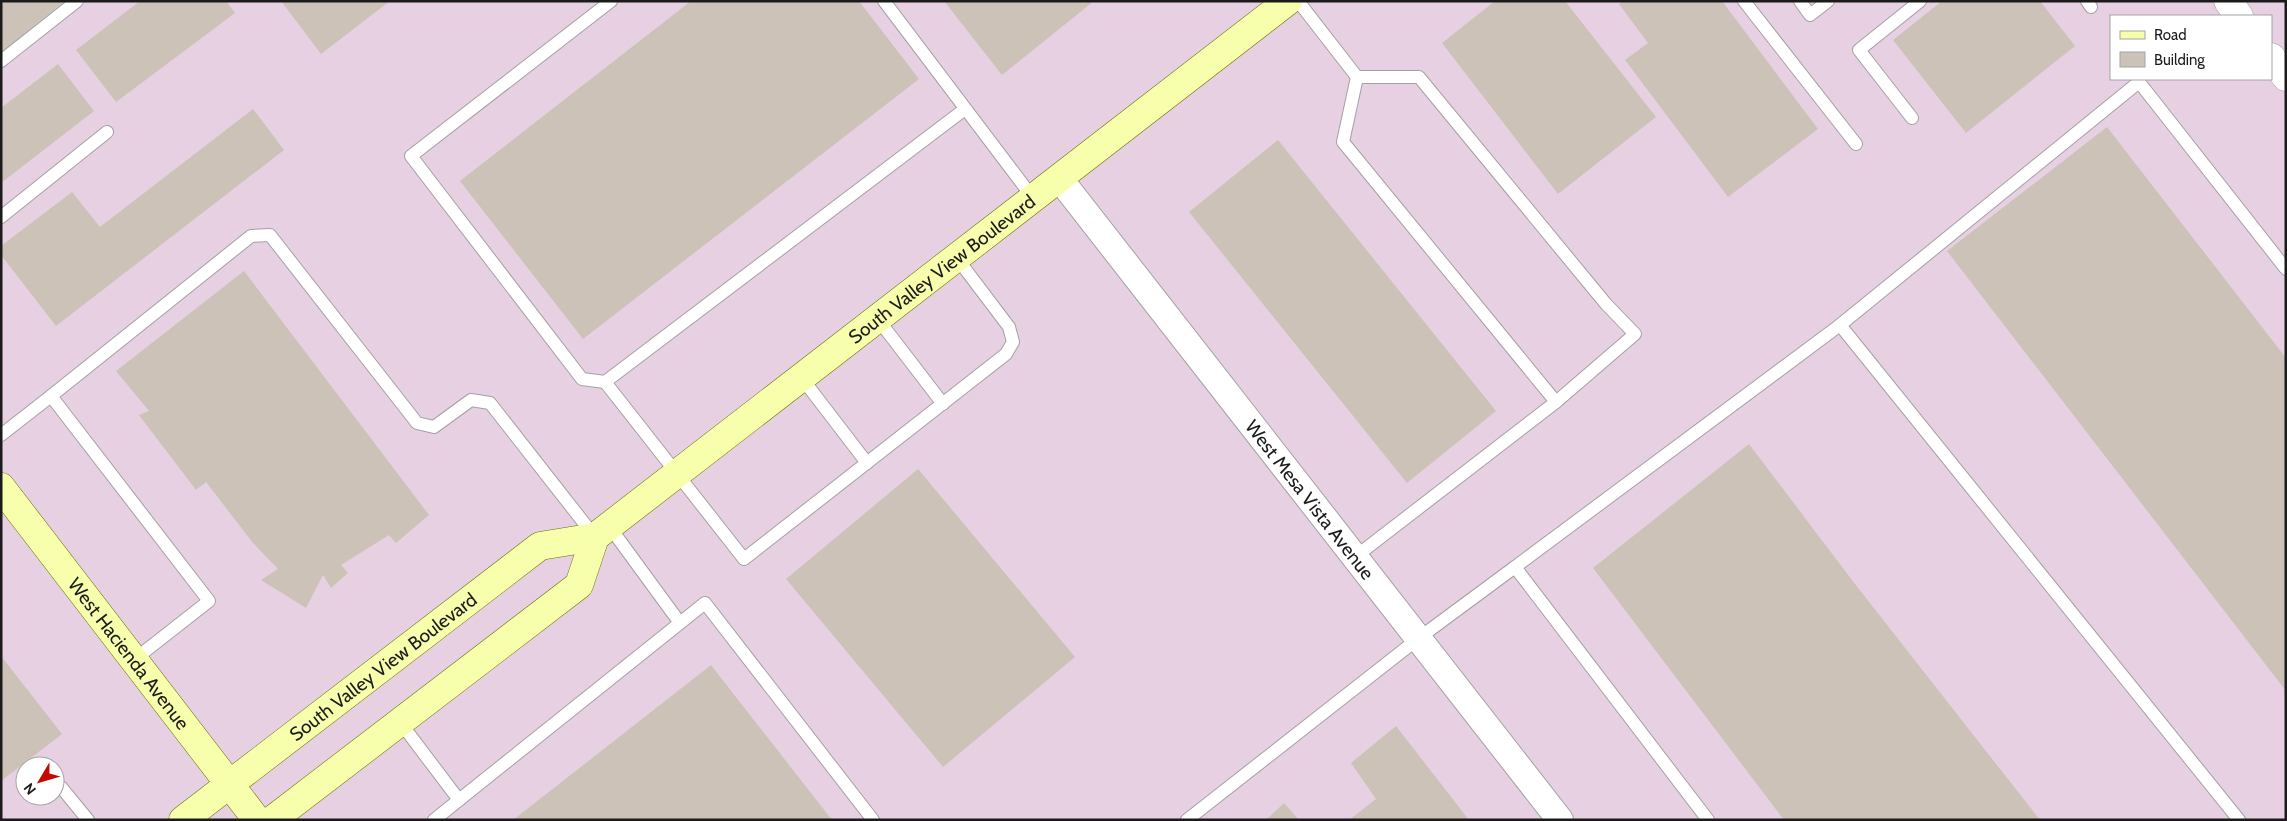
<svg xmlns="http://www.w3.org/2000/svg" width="2287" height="821" viewBox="0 0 2287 821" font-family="Cabin,sans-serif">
  <rect width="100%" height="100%" fill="#eee9df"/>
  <!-- industrial -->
  <path fill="#e7d0e2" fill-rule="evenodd" d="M1,1h2285v819h-2285zM2111,16h160v63h-160zM25,766h30v30h-30z"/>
  <!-- building -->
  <g fill="#cdc2b8">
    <polygon points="1,1 65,1 1,52"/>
    <polygon points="140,1 226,1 235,13 116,102 76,50"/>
    <polygon points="281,1 390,1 321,54"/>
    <polygon points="691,1 859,1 919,79 583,339 460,181"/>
    <polygon points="944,1 1094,1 1002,75"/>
    <polygon points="1495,1 1565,1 1656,117 1558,194 1442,43"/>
    <polygon points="1623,1 1722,1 1818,129 1728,197 1625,60 1648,43 1619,4"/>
    <polygon points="1942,1 2040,1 2075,46 1966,133 1893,40"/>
    <polygon points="58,64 94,111 1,183 1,108"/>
    <polygon points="253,109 284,150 56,326 1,255 1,246 72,192 100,227"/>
    <polygon points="2107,127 2286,358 2286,691 1947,251"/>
    <polygon points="1278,140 1496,411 1407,483 1189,212"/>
    <polygon points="244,271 429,515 396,543 389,535 341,565 348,573 331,588 323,575 306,608 261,580 278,569 253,543 206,482 196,490 139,415 149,411 116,371"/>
    <polygon points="1749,444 1855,584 2040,820 1784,820 1593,568"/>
    <polygon points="918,469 1075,657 943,767 786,579"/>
    <polygon points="1,656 62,734 1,781"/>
    <polygon points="711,665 832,820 513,820"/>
    <polygon points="1396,726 1469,820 1349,820 1376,799 1351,763"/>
    <polygon points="1284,803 1299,820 1266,820"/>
  </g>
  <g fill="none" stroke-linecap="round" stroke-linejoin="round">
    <defs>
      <g id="service">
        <polyline points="884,1 1033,198"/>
        <polyline points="1298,1 1357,77 1343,142 1556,402 1355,557"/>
        <polyline points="1744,1 1856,144"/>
        <polyline points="1800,1 1810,15 1828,1"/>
        <polyline points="2087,1 2091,7"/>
        <polyline points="1,61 77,1"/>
        <polyline points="1357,77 1419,77 1606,304 1635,334 1556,402"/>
        <polyline points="1912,118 1859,50 1920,1"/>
        <polyline points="1,217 107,132"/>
        <polyline points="956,257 1009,327 1013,342 1006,354 744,559 605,382 965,109"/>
        <polyline points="877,318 943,404"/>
        <polyline points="1840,325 2139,82 2286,269"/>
        <polyline points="801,377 867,463"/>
        <polyline points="605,382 582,379 411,156 611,1"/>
        <polyline points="51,396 251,236 270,235 417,423 434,427 471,400 490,403 595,537"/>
        <polyline points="1,435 51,396 209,601 135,659"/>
        <polyline points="609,526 680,623"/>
        <polyline points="1515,567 1840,325 2239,820"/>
        <polyline points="400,722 459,800"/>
        <polyline points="61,787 88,820"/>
        <polyline points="434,820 705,603 873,820"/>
        <polyline points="1187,820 1419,638 1515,567 1708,820"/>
      </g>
      <g id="minor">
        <path id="s1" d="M1059,178l501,642"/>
      </g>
      <g id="tertiary">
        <polyline points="2228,1 2239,16"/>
        <polyline points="2271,57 2286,77"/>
      </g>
      <g id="secondary">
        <path id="s2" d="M1,487l256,333"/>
        <path id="s3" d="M183,820l357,-274 55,-9 693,-536"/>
        <polyline points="272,820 579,585 595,537"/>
      </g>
    </defs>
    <!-- service casing -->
    <use href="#service" stroke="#a2a2a2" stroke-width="14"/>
    <!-- minor casing -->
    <use href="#minor" stroke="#a2a2a2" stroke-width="28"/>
    <!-- tertiary casing -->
    <use href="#tertiary" stroke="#a2a2a2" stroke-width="29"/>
    <!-- secondary casing -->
    <use href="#secondary" stroke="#637400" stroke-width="29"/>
    <!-- service -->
    <use href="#service" stroke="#fff" stroke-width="12"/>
    <!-- minor -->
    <use href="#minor" stroke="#fff" stroke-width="26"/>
    <!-- tertiary -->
    <use href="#tertiary" stroke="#fff" stroke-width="28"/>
    <!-- secondary -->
    <use href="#secondary" stroke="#f7ffac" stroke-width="28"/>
  </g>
  <g text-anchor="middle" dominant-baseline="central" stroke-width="4" stroke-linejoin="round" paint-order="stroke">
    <!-- street labels -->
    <g font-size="19" fill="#1b1b1b" stroke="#fff">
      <text stroke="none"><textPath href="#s3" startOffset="944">South Valley View Boulevard</textPath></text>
      <text stroke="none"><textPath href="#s1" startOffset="408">West Mesa Vista Avenue</textPath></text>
      <text stroke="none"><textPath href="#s2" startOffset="210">West Hacienda Avenue</textPath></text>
      <text stroke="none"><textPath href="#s3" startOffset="252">South Valley View Boulevard</textPath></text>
    </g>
  </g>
  <!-- border -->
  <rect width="2287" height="821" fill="none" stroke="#1b1b1b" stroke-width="5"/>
  <!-- legend -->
  <rect x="2110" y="15" width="162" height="65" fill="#ffffff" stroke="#a4a4a4"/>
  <rect x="2120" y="31" width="25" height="8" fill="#f7ffac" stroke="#a4a4a4"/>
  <text x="2154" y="40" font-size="15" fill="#1b1b1b">Road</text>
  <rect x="2120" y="52" width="25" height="15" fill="#cdc2b8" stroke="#a4a4a4"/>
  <text x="2154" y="65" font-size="15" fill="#1b1b1b">Building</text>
  <!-- north arrow -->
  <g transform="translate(40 781) rotate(232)"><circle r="24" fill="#ffffff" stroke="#a4a4a4"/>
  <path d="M0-4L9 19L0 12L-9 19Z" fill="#c60700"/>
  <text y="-8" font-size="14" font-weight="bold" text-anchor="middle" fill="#1b1b1b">N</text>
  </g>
</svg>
